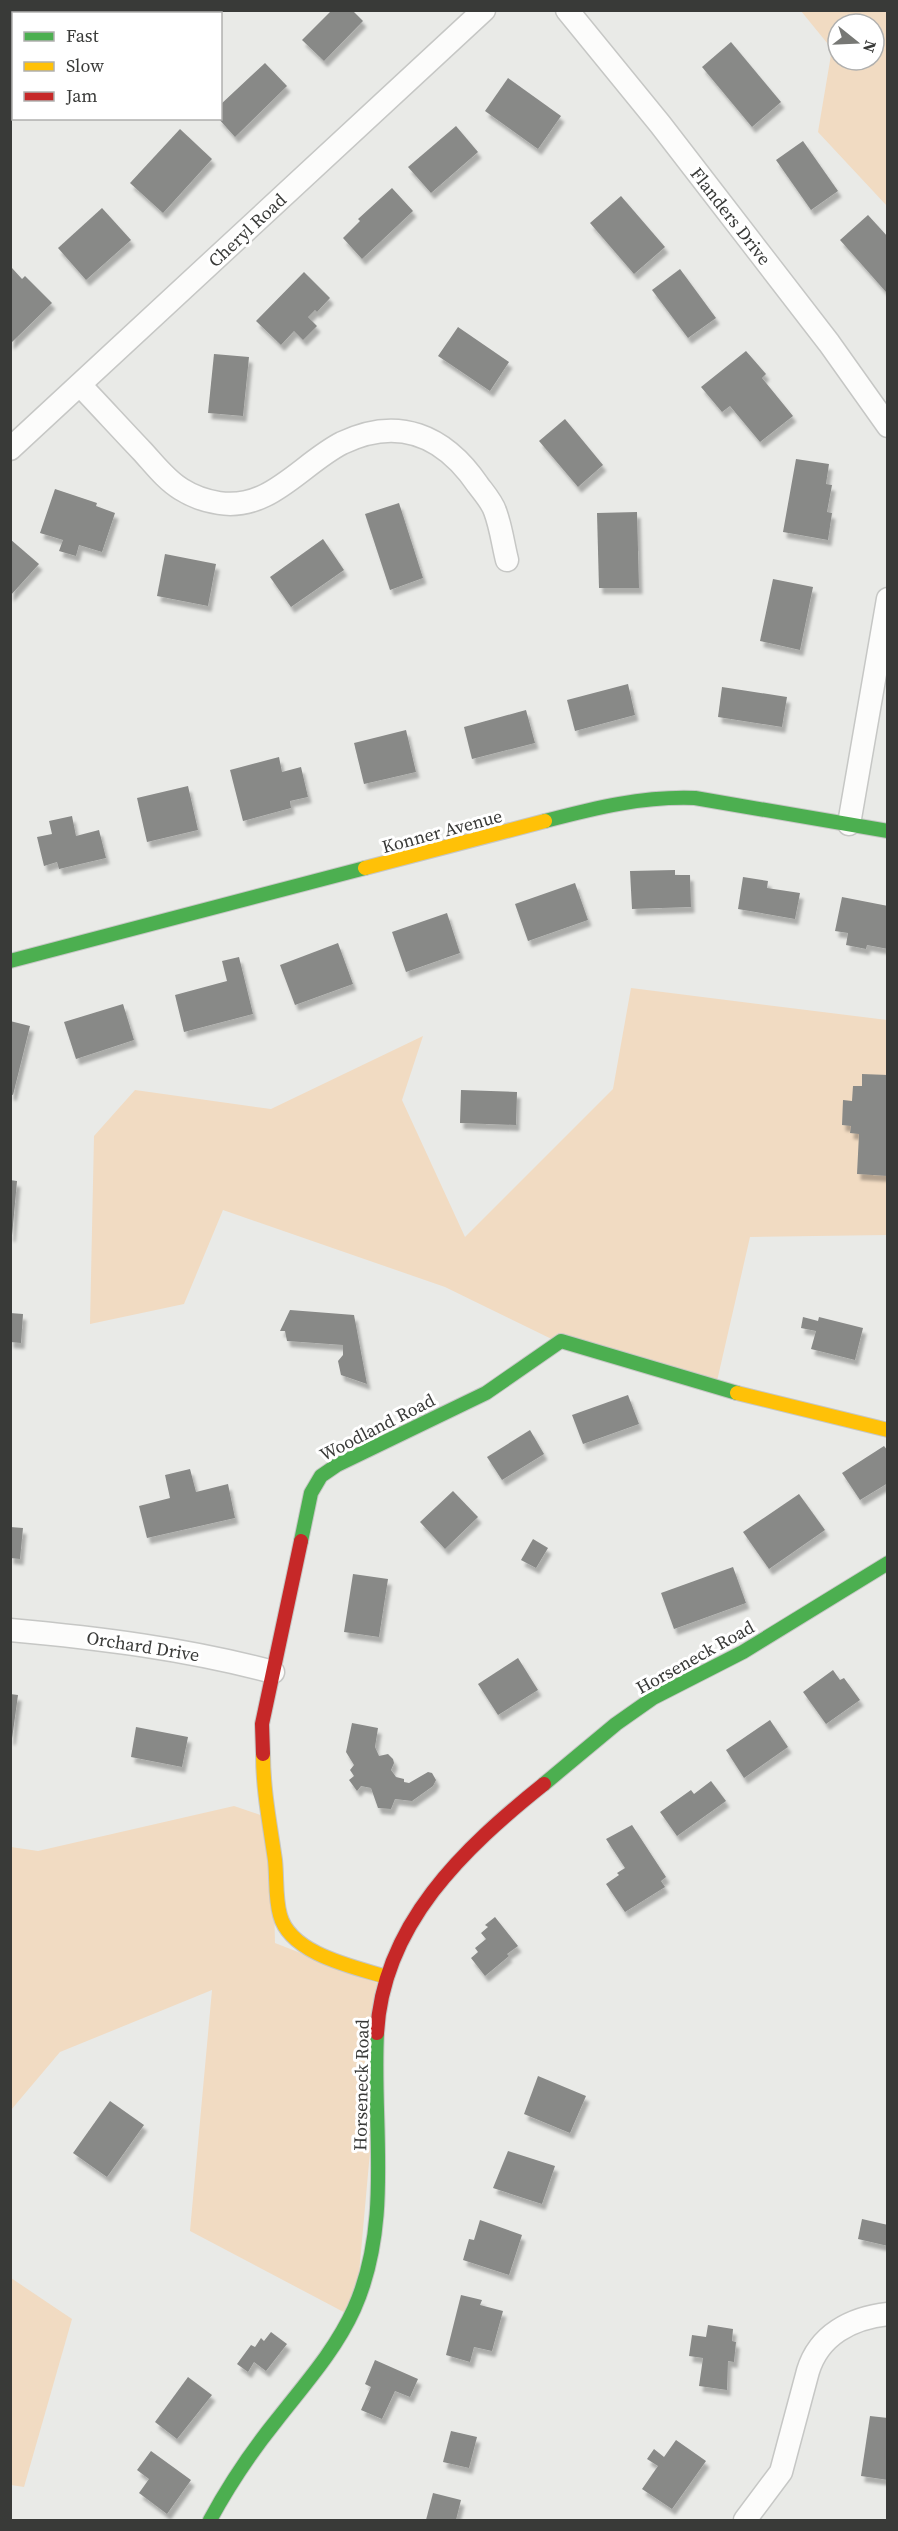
<svg xmlns="http://www.w3.org/2000/svg" width="898" height="2531" viewBox="0 0 898 2531" font-family="'Source Serif 4',serif">
  <defs>
    <filter id="shadow"><feDropShadow dx="3.5" dy="6" stdDeviation="1.5" flood-color="#0004"/></filter>
  </defs>
  <rect width="100%" height="100%" fill="#e9eae7"/>
  <!-- green -->
  <g fill="#f1dbc2" fill-rule="evenodd">
    <path d="M801,11h86v195l-69,-74 14,-83zM838,24h36v36h-36z"/>
    <polygon points="631,988 887,1020 887,1235 750,1237 717,1381 568,1347 445,1287 223,1210 184,1304 90,1324 94,1136 135,1090 271,1109 423,1036 402,1100 465,1237 613,1089"/>
    <polygon points="234,1806 272,1819 275,1943 385,1986 355,2318 190,2231 212,1990 60,2052 11,2110 11,1847 38,1851"/>
    <polygon points="11,2278 72,2319 24,2487 11,2485"/>
  </g>
  <!-- building -->
  <g fill="#888987" filter="url(#shadow)">
    <polygon points="332,10 352,10 363,21 324,61 302,40"/>
    <polygon points="731,42 781,102 752,127 702,67"/>
    <polygon points="265,63 287,86 235,137 218,118 220,118 220,105"/>
    <polygon points="508,78 561,116 538,149 485,111"/>
    <polygon points="456,126 478,152 431,193 408,167"/>
    <polygon points="180,129 212,159 163,213 130,183"/>
    <polygon points="803,141 838,191 811,210 776,160"/>
    <polygon points="392,188 413,211 362,259 343,238 360,221 358,219"/>
    <polygon points="621,196 665,247 634,274 590,223"/>
    <polygon points="102,208 131,240 86,280 58,248"/>
    <polygon points="868,215 888,237 888,291 886,292 840,240"/>
    <polygon points="12,268 22,279 25,276 52,303 10,344"/>
    <polygon points="680,269 716,318 688,338 652,290"/>
    <polygon points="304,272 330,298 317,312 315,310 308,317 317,326 303,340 294,331 281,345 256,321"/>
    <polygon points="458,327 509,362 490,391 438,356"/>
    <polygon points="746,351 766,374 762,378 793,416 760,442 730,406 722,412 701,387"/>
    <polygon points="214,354 249,357 243,416 208,413"/>
    <polygon points="565,419 603,465 578,487 539,441"/>
    <polygon points="796,459 829,464 826,484 832,485 827,512 832,513 828,540 783,532"/>
    <polygon points="55,489 97,503 96,506 115,513 102,552 79,545 76,556 59,551 63,540 40,533"/>
    <polygon points="399,503 423,578 390,590 365,514"/>
    <polygon points="637,512 639,588 599,588 597,513"/>
    <polygon points="10,539 39,564 10,596"/>
    <polygon points="323,539 344,570 291,607 270,577"/>
    <polygon points="165,554 216,564 208,606 157,596"/>
    <polygon points="773,579 813,587 800,650 760,641"/>
    <polygon points="628,684 635,715 575,731 567,700"/>
    <polygon points="722,687 787,697 782,727 718,717"/>
    <polygon points="526,710 535,743 472,759 464,727"/>
    <polygon points="406,730 416,772 364,784 354,743"/>
    <polygon points="279,757 282,772 301,767 308,797 290,801 291,808 243,821 230,770"/>
    <polygon points="188,786 198,830 147,842 137,798"/>
    <polygon points="72,816 76,836 99,830 106,858 59,869 57,862 44,866 37,837 52,834 49,821"/>
    <polygon points="675,870 675,875 690,875 691,907 632,909 630,871"/>
    <polygon points="743,877 768,881 767,888 800,893 795,919 738,909"/>
    <polygon points="575,883 588,920 528,941 515,904"/>
    <polygon points="842,897 888,906 888,949 867,945 866,949 846,945 848,933 835,931"/>
    <polygon points="447,913 460,953 406,972 392,932"/>
    <polygon points="338,943 353,984 295,1005 280,965"/>
    <polygon points="239,957 253,1014 184,1032 175,995 227,981 222,961"/>
    <polygon points="123,1004 134,1040 76,1059 64,1022"/>
    <polygon points="10,1021 30,1026 13,1095 10,1094"/>
    <polygon points="862,1074 888,1075 888,1176 857,1174 859,1134 850,1133 851,1126 842,1125 843,1100 852,1101 853,1086 862,1086"/>
    <polygon points="461,1090 517,1092 516,1125 460,1123"/>
    <polygon points="10,1180 17,1181 12,1236 10,1236"/>
    <polygon points="290,1310 354,1315 367,1384 341,1375 338,1361 343,1355 343,1345 287,1341 285,1331 280,1331"/>
    <polygon points="10,1313 23,1314 21,1343 10,1342"/>
    <polygon points="803,1317 818,1321 819,1317 863,1328 855,1360 811,1349 816,1331 801,1328"/>
    <polygon points="628,1395 639,1424 583,1444 572,1415"/>
    <polygon points="530,1430 544,1454 502,1480 487,1457"/>
    <polygon points="884,1446 888,1451 888,1483 860,1500 842,1473"/>
    <polygon points="190,1469 196,1492 228,1484 235,1518 147,1538 139,1506 170,1498 165,1475"/>
    <polygon points="453,1491 478,1517 445,1549 420,1522"/>
    <polygon points="799,1494 825,1530 769,1569 743,1532"/>
    <polygon points="10,1527 23,1528 20,1559 10,1558"/>
    <polygon points="533,1539 548,1548 536,1568 521,1560"/>
    <polygon points="733,1567 746,1603 674,1629 661,1593"/>
    <polygon points="353,1574 388,1579 379,1637 344,1632"/>
    <polygon points="518,1658 538,1690 498,1715 478,1684"/>
    <polygon points="833,1670 840,1680 844,1678 860,1700 826,1724 803,1692"/>
    <polygon points="10,1694 18,1695 12,1739 10,1739"/>
    <polygon points="770,1720 788,1747 744,1778 726,1750"/>
    <polygon points="352,1723 378,1728 375,1747 379,1756 388,1754 393,1759 394,1763 391,1770 396,1777 404,1779 404,1782 409,1783 428,1772 432,1773 436,1780 433,1786 412,1801 395,1799 391,1809 378,1808 371,1788 361,1786 357,1791 349,1780 354,1776 350,1770 354,1765 346,1752"/>
    <polygon points="136,1727 188,1737 182,1767 131,1757"/>
    <polygon points="711,1781 726,1801 677,1836 660,1812 691,1790 694,1794"/>
    <polygon points="632,1825 666,1877 661,1881 665,1887 625,1912 606,1884 619,1875 617,1873 625,1868 606,1839"/>
    <polygon points="495,1917 518,1946 507,1954 509,1956 485,1976 471,1958 478,1952 475,1948 486,1939 481,1933 488,1927 485,1925"/>
    <polygon points="538,2076 586,2096 570,2133 524,2114"/>
    <polygon points="110,2101 144,2125 107,2177 73,2153"/>
    <polygon points="508,2151 555,2166 542,2204 493,2188"/>
    <polygon points="862,2219 888,2225 888,2246 858,2239"/>
    <polygon points="480,2220 522,2235 509,2275 463,2260 469,2239 474,2240"/>
    <polygon points="461,2295 482,2300 480,2305 503,2311 492,2351 474,2347 470,2362 446,2355"/>
    <polygon points="708,2325 733,2329 732,2341 736,2342 734,2362 728,2361 727,2390 699,2386 703,2358 689,2356 692,2335 706,2337"/>
    <polygon points="271,2332 287,2344 266,2371 254,2362 248,2372 237,2364 251,2345 255,2347 261,2338 264,2341"/>
    <polygon points="375,2360 418,2379 410,2397 395,2391 382,2419 361,2410 371,2387 365,2384"/>
    <polygon points="188,2377 212,2395 177,2439 155,2422"/>
    <polygon points="870,2416 888,2418 888,2480 861,2476"/>
    <polygon points="451,2431 477,2437 469,2468 443,2462"/>
    <polygon points="676,2440 706,2461 672,2509 642,2489 658,2466 647,2459 654,2449 664,2457"/>
    <polygon points="151,2451 191,2480 167,2514 139,2493 149,2479 137,2470"/>
    <polygon points="433,2493 461,2500 456,2520 426,2520"/>
  </g>
  <g fill="none" stroke-linecap="round" stroke-linejoin="round">
    <defs>
      <g id="street">
        <polyline points="567,10 660,124 829,343 888,426"/>
        <path d="M80,385c21,22 41,44 62,66 12,13 24,29 39,38 11,7 25,12 38,14 51,8 82,-39 123,-60 56,-27 102,-8 136,42 6,8 14,17 17,26 6,16 8,33 12,49"/>
        <polyline points="10,449 484,10"/>
        <polyline points="849,824 888,599"/>
        <path d="M10,1630c89,8 177,19 263,42"/>
        <path d="M745,2520l36,-48 27,-101c11,-36 43,-53 80,-57"/>
      </g>
      <g id="fast">
        <path d="M545,821c50,-13 98,-25 150,-23l193,33"/>
        <polyline points="10,961 365,868"/>
        <polyline points="301,1541 311,1493 321,1476 337,1465 486,1393 561,1341 737,1393"/>
        <polyline points="544,1784 616,1724 653,1698 743,1652 888,1563"/>
        <path d="M210,2520c19,-35 41,-68 66,-99 28,-36 59,-70 78,-112 39,-87 18,-184 23,-276"/>
      </g>
      <g id="slow">
        <polyline points="365,868 545,821"/>
        <polyline points="737,1393 888,1430"/>
        <path d="M263,1754c0,36 7,71 12,106 2,18 0,37 5,55 10,39 74,52 107,62"/>
      </g>
      <g id="jam">
        <polyline points="263,1754 262,1724 301,1541"/>
        <path d="M377,2033c6,-109 87,-185 167,-249"/>
      </g>
    </defs>
    <!-- street casing -->
    <use href="#street" stroke="#c6c7c5" stroke-width="25"/>
    <!-- fast casing -->
    <use href="#fast" stroke="#c6c7c5" stroke-width="16"/>
    <!-- slow casing -->
    <use href="#slow" stroke="#c6c7c5" stroke-width="16"/>
    <!-- jam casing -->
    <use href="#jam" stroke="#c6c7c5" stroke-width="16"/>
    <!-- street -->
    <use href="#street" stroke="#fcfcfb" stroke-width="22"/>
    <!-- fast -->
    <use href="#fast" stroke="#4caf50" stroke-width="14"/>
    <!-- slow -->
    <use href="#slow" stroke="#ffc107" stroke-width="14"/>
    <!-- jam -->
    <use href="#jam" stroke="#c62828" stroke-width="14"/>
  </g>
  <g text-anchor="middle" dominant-baseline="central" stroke-width="6" stroke-linejoin="round" paint-order="stroke">
    <!-- street labels -->
    <g font-size="18" fill="#393a38" stroke="#fff">
      <text transform="translate(731 216) rotate(52)">Flanders Drive</text>
      <text transform="translate(247 230) rotate(-43)">Cheryl Road</text>
      <text transform="translate(442 831) rotate(-15)">Konner Avenue</text>
      <text transform="translate(377 1427) rotate(-27)">Woodland Road</text>
      <text transform="translate(143 1646) rotate(9)">Orchard Drive</text>
      <text transform="translate(695 1657) rotate(-29)">Horseneck Road</text>
      <text transform="translate(361 2085) rotate(-89)">Horseneck Road</text>
    </g>
  </g>
  <!-- border -->
  <rect width="898" height="2531" fill="none" stroke="#393a38" stroke-width="24"/>
  <!-- legend -->
  <rect x="12" y="12" width="210" height="108" fill="#ffffff" stroke="#b0b0af" stroke-width="1.5"/>
  <rect x="24" y="32" width="30" height="9" fill="#4caf50" stroke="#b0b0af" stroke-width="1.5"/>
  <text x="66" y="42" font-size="18" fill="#393a38">Fast</text>
  <rect x="24" y="62" width="30" height="9" fill="#ffc107" stroke="#b0b0af" stroke-width="1.5"/>
  <text x="66" y="72" font-size="18" fill="#393a38">Slow</text>
  <rect x="24" y="92" width="30" height="9" fill="#c62828" stroke="#b0b0af" stroke-width="1.5"/>
  <text x="66" y="102" font-size="18" fill="#393a38">Jam</text>
  <!-- north arrow -->
  <g transform="translate(856 42) rotate(108)"><circle r="28" fill="#ffffff" stroke="#b0b0af" stroke-width="1.5"/>
  <path d="M0-4.5L10 22L0 15L-10 22Z" fill="#777875"/>
  <text y="-9" font-size="16" font-weight="bold" text-anchor="middle" fill="#393a38">N</text>
  </g>
</svg>
